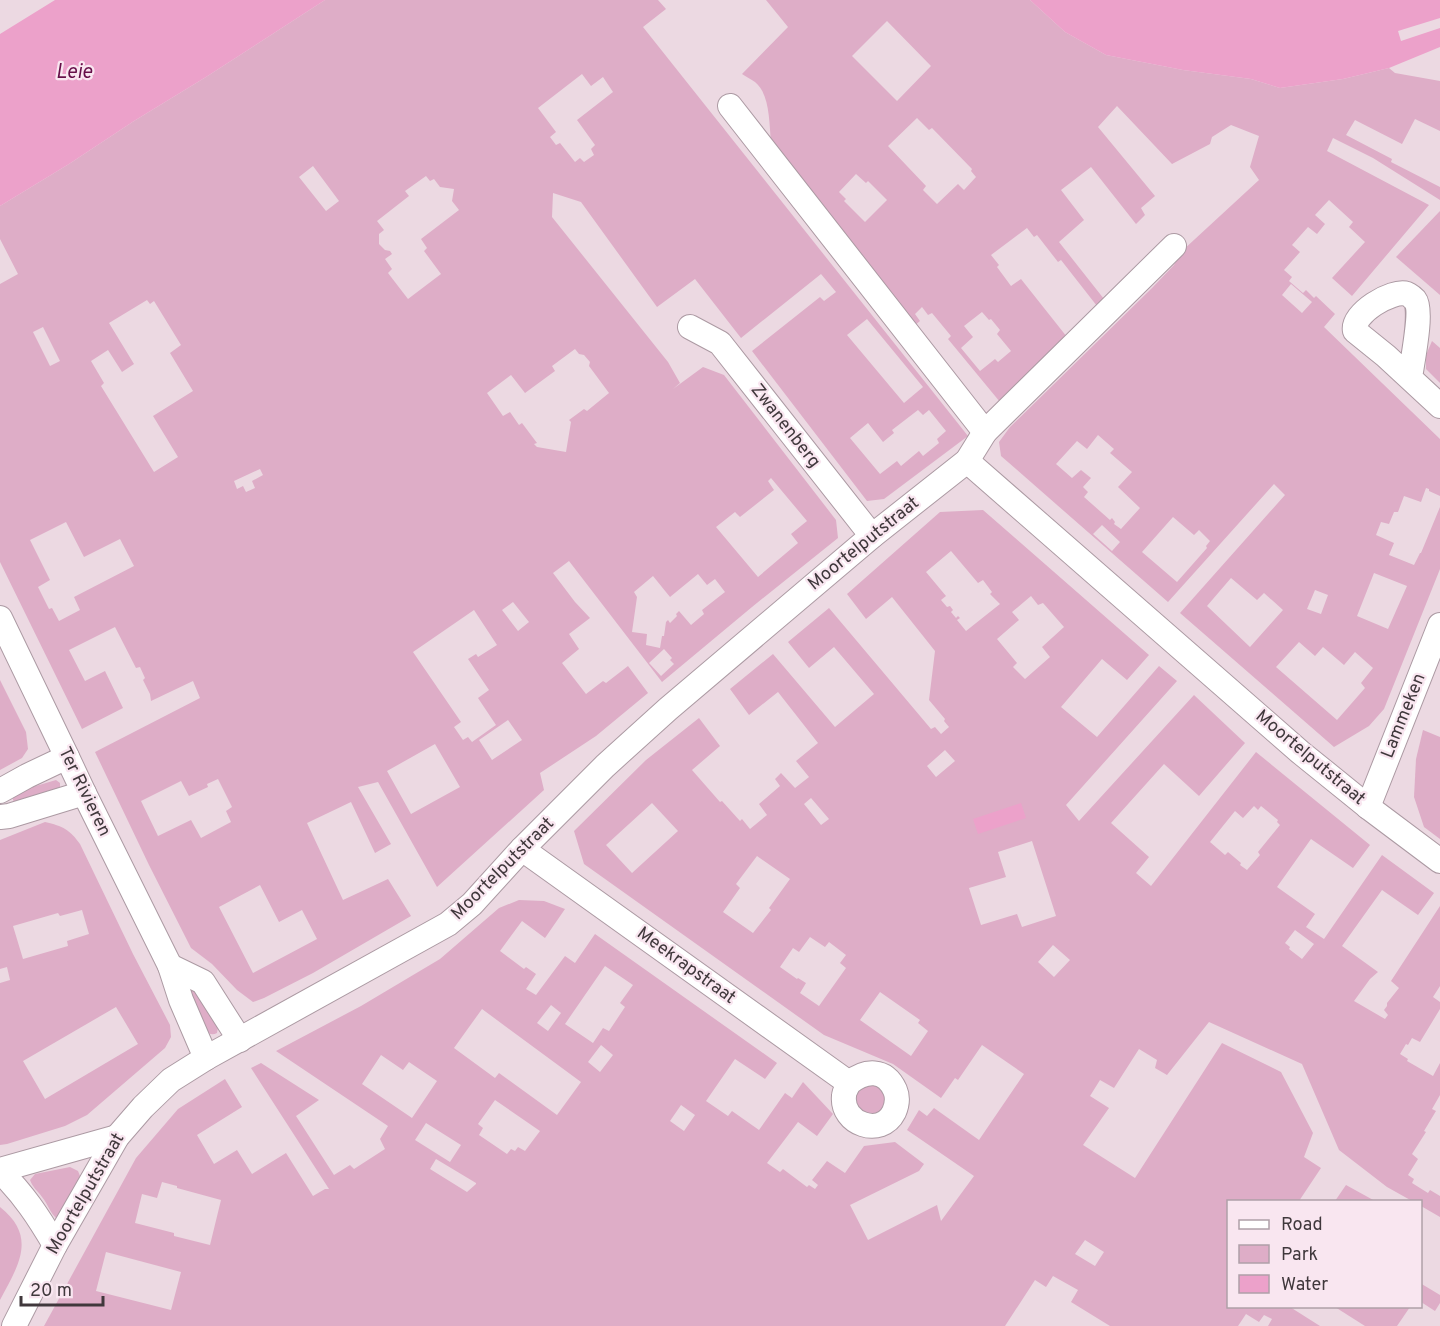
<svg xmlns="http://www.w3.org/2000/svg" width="1440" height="1326" viewBox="0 0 1440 1326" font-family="Overpass,sans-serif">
  <rect width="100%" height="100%" fill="#ecd9e2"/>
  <!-- green -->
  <g fill="#deadc7" fill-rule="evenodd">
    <path d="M325,0h333l8,9 -23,18 325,409 -84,63 -17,2 -115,-150 68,-54 4,4 12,-9 -15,-18 -80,64 -46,-59 -38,28 -76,-105 -28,-9 -1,24 116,145 12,21 -7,6 30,-22 21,8 112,145 2,18 -86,69 -90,75 -93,-121 -16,12 22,29 15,16 -21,16 10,15 -17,14 24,31 17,-13 3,2 22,-17 20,27 -52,43 -56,37 4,17 -107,97 -59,-105 -20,5 33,57 -16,9 -24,-51 -44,21 36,77 45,-21 23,37 -98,57 -49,25 -11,4 -16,-12 -25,-26 -21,-16 -42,-83 -54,-113 105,-54 -7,-17 -42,20 -1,-7 -7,-14 2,-2 -5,-11 -4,1 -21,-41 -46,23 16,31 20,-10 18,37 -41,21 -82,-167v-278l18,-10 -18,-35v-33l69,-42 65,-43 72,-44zM582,74l9,12 12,-9 10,15 -36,28 18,25 -4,4 3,6 -10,7 -4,-4 -5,4 -15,-19 -4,2 -6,-8 6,-5 -18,-24zM313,166l26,35 -13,10 -27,-34zM426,176l4,5 4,-2 6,8 14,2 -2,12 7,9 -38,29 6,9 -3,3 17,23 -33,25 -20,-26 4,-4 -7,-10 7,-5 -2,-3 -5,-1 -6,-6v-10l5,-4 -7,-9 32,-25 -4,-5zM147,300l3,4 4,-3 27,44 -11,8 23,38 -40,25 25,41 -24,15 -53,-86 3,-3 -13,-22 17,-11 14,22 12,-8 -25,-41zM867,319l56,68 -19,16 -57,-68zM43,327l17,34 -10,5 -17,-34zM575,349l4,5 5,1 6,7 -1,4 20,27 -22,18 -3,-2 -15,11 2,2 -5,30 -29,-5 -3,-3 3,-1 -15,-20 -3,2 -9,-13 -7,4 -16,-23 24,-18 14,18 30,-22 -3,-5zM918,410l5,5 6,-5 17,21 -9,8 2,4 -16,13 -4,-5 -18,15 -4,-5 -17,13 -30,-36 18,-15 15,19 11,-9 -2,-3zM260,469l3,6 -11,6 3,7 -9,4 -3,-6 -6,3 -3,-8zM771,478l36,43 -16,13 7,9 -40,34 -42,-50 19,-15 5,5 34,-27 -6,-9zM66,522l18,35 36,-18 14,27 -60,31 6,13 -21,11 -7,-13 -3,1 -11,-22 12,-7 -20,-40zM698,574l9,11 8,-6 10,13 -23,18 2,4 -13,11 -12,-14 -3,3 1,2 -7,7 -2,-3 -2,2 -2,14h-2l-2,12 -14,-3 1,-11 -15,-2 5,-35 -3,-5 19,-16 17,21zM513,602l16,20 -11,9 -16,-21zM474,610l23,35 -19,12 -2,-3 -8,5 21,31 -11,8 18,27 -24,17 -4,-5 -5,3 -9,-13 7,-5 -48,-70zM664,649l8,9 -2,2 4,4 -13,12 -12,-13zM508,720l14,20 -30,20 -13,-20zM435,744l25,43 -49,27 -24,-43zM218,779l14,28 -6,4 5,11 -30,16 -10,-18 -33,16 -17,-35 40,-20 8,15 19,-9 -1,-3zM260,885l19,37 23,-12 15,29 -64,34 -34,-66z"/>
    <path d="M766,0h264l35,32 41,23 77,15 68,9 29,9 63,-9 46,-11 6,5 45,8v50l-25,-12 -13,25 -47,-24 -9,15 46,24 -1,3 49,25v13l-67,-42 -40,-20 -6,13 102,54 -77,91 -20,-18 33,-36 -16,-15 4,-5 -24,-22 -14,15 10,9 -8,10 -9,-7 -16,18 8,7 -16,18 8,7 -3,4 14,12 3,-3 8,8 2,-2 19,18 -11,13 116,112v57l-11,-5v-2l-3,-1 -5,14 -17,-6 -6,16h-4l-5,12 -8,-2 -5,13 18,8 -5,12 25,10 6,-12h1l19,-46v62l-56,140 -15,17 -35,21 -154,-134 105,-118 -11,-11 -106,118 -167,-146 -2,-14 11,-15 142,-139 22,-23 8,-14 77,-71 -9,-13 9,-31 -28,-11 -19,12 -2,7 -38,20 -55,-58 -19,21 57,69 -14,12 4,7 -9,9 -45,-57 -30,23 23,30 -25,22 45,57 -7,7 -36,-46 -3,2 -21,-27 -3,2 -7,-9 -36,27 8,10 -2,2 14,19 10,-7 46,58 -67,65 -52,-63 3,-3 -19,-23 -4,2 -6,-8 -7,7 5,7 -6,5 -143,-185c-2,-18 -1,-47 -16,-59 -4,-3 -9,-5 -13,-8l46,-47zM887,21l44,45 -34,35 -45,-45zM917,118l12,12 3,-2 40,41 -1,2 5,6 -12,13 -6,-6 -21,20 -14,-14 3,-4 -38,-40zM856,174l10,9 2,-2 19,19 -22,22 -21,-21 2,-2 -7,-7zM1291,284l21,18 -10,11 -20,-18zM982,312l7,8 2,-1 9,11 -3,4 14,17 -13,11 -3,-3 -15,12 -19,-23 12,-11 -9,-11zM1098,435l16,14 -4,4 22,19 -14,15 22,21 -19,21 -7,-5 1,-2 -3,-4 -2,2 -26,-23 4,-5 -5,-5 8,-9 -10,-8 -9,8 -16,-14 21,-23 10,8zM1173,517l21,18 5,-5 11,11 -4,5 1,2 -30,34 -35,-30zM1102,525l18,17 -8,9 -19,-17zM1374,573l33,13 -19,43 -31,-13zM1231,578l26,22 7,-7 19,17 -33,37 -43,-41zM1315,590l13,5 -7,19 -14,-5zM1299,642l16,14 8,-9 21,18 11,-13 18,16 -12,15 4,5 -28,32 -61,-53z"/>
    <polygon points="1440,211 1440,295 1396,257"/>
    <polygon points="1432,341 1440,348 1440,383 1426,369 1426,355"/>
    <path d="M983,510l166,145 -22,25 -25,-21 -41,48 36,30 62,-71 18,15 -111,124 13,16 115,-126 51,48 -46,53 -35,-32 -53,59 38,34 -13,16 15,13 105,-134 114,93 -17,23 -42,-29 -34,48 38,27 -9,13 18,12 58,-84 52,38 -16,22 -36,-25 -40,56 36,26 -8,7 -16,22 31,18 3,-4 -4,-5 3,-4v-3l12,-15 -8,-7 49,-75v80l-7,11 7,5v7l-20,33 -8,-4 -4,7 -2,-1 -6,10 8,5 -1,2 26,15 7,-13v32l-8,14 4,2 -12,20 2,1 -14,22 6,5 -10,16 6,4 -2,4 16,10 2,-3 10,6v21l-19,-11 -1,-4 -8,-1 -25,-14 -48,-37 -37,-86 -93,-42 -42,53 -12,-7 2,-8 -18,-11 -25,39 -14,-8 -10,16 19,12 -26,37 52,33 87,-135 59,29 32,61 -9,24 17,11 -22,33 -71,1v104l62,1 30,19h-52l4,-7 -8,-4 -5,7 -13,-8 -8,12h-128l-39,-24 7,-12 -25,-14 -7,11 -11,-7 -30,46h-961l92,-168 42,-49 47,-30 17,28 -45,28 17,29 23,-14 15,24 34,-21 27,43 12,-7h4l-78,-121 10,-5 58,37 -23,16 38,59 16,-10 4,4 31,-20 -5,-10 8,-13 -112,-75 85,-45 79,-47 59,-51 20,-8 25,1 21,8 -20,29 -23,-17 -22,30 24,18 2,-2 10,7 -10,15 10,6 29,-39 10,7 20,-29 182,129 -12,16 -30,-20 -29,42 22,15 4,-5 27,19 26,-37 7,5 11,-16 30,32 -16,22 -19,-14 -31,41 13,9 3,-3 24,18 2,-2 6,4 3,-4 -6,-5 15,-19 18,12 19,-27 31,-4 29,22 -5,7 -69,34 18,35 69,-35 4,16 33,-45 -67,-46 12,-20 8,6 7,-8 45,32 45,-66 -42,-29 -24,35 -3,-2 -14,20 -48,-34 -69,-29 -240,-171 -10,-33 72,-71 53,-42 21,28 -28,24 28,32 2,-1 18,20 2,-2 8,10 17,-14 -8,-11 21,-18 -5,-7 6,-6 14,15 14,-11 -13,-16 22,-18 -40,-51 -29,23 -19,-26 43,-35 62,73 39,-33 -40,-47 -25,21 -21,-26 41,-34 102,121 4,-2 6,7 8,-7 -5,-6 1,-2 -16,-19 6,-49 -43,-54 -26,22 -19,-25 93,-82zM951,551l27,32 5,-3 9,12 -2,2 10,10 -34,27 -9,-11 3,-2 -2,-2 -2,2 -5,-6 2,-2 -3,-4 -3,1 -6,-7 5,-4 -20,-24zM1031,596l7,9 5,-2 21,24 -22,20 8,10 -25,22 -12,-12 4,-4 -20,-24 22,-19 -7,-8zM945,750l10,11 -19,16 -9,-11zM811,798l18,21 -8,6 -17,-21zM652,803l26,28 -46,42 -26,-28zM1254,806l4,4 3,-4 17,14 -1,2 3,3 -22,27 2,3 -13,15 -7,-5 1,-2 -13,-11 -3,3 -15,-13 25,-31 8,7zM1032,841l24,75 -34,11 -5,-13 -36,11 -12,-37 37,-11 -8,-25zM757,856l33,23 -21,29 2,2 -18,23 -30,-21 17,-24 -4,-4zM1295,930l19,14 -12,15 -13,-10 1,-2 -5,-4zM810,937l15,10 4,-5 17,13 -6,8 6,5 -27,38 -19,-13 6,-10 -8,-5 -1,1 -17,-12 13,-19 6,4zM1053,945l17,15 -16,17 -16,-15zM605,966l28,19 -13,18 5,4 -16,24 -6,-3 -10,15 -28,-19zM880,992l40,28 -2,3 10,8 -17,25 -51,-36zM551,1005l10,8 -13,18 -11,-8zM482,1009l99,73 -24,33 -58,-42 -4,5 -41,-30zM601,1045l12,10 -13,17 -12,-10zM381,1055l22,15 6,-8 28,19 -25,37 -50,-34zM495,1100l45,31 -15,20 -7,-4 -3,4 -4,-2 -4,5 -28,-19 4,-7 -5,-4zM681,1105l14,10 -11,16 -14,-10zM426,1123l35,22 -11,17 -35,-22zM436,1159l40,24v1l-9,8 -37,-23zM162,1182l15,4v2l44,12 -11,45 -36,-9v-3l-39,-10 7,-29 15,4zM1085,1240l19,12 -9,14 -20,-12zM106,1252l75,20 -10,38 -75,-19z"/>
    <polygon points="0,680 26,732 28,749 22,758 0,770"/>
    <polygon points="1423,730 1440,737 1440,839 1424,827 1414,797 1416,759"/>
    <polygon points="56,780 60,783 60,787 55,791 15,803 13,800 13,793 19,791"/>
    <path d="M45,822c18,4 25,8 35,22l53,110 37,71 1,12 -6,11 -78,67 -22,11 -58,18 -7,1v-162l10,-3 -3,-13 -7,2v-129zM82,910l7,24 -22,7 1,5 -45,13 -10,-33 45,-13 2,3zM116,1007l22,37 -93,55 -22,-38z"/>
    <path d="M191,990h5l22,37 -1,6c-4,2 -7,2 -11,-2l-18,-38z"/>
    <path d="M872,1082l14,8 -1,20 -15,6 -14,-10c0,-16 2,-16 16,-24z"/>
    <path d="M70,1167l8,4 2,5 -19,38 -4,5c-7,-6 -9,-15 -15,-22 -5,-7 -9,-9 -12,-17l5,-6z"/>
    <polygon points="1346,1185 1375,1201 1335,1201"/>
    <path d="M0,1207c38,30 18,59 0,93z"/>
    <polygon points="1420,1283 1440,1295 1440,1303 1435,1311 1421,1302"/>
    <polygon points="1335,1307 1410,1307 1397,1326 1365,1326"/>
  </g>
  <!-- water -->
  <g fill="#eca1ca">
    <polygon points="55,0 325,0 206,77 134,121 69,164 0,206 0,34"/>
    <polygon points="1030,0 1440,0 1440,47 1389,68 1343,79 1280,88 1251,79 1183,70 1106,55 1065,32"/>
    <polygon points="1021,803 1026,818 978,834 973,819"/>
  </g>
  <!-- pier -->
  <polygon fill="#ecd9e2" points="1440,18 1440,28 1401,41 1398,31"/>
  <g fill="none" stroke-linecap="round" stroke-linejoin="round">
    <defs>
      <g id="street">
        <polyline points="730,106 985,432"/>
        <polyline points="690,327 720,343 872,536"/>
        <path d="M1410,378c2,-15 13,-68 5,-78 -1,-1 -6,-6 -8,-6 -15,-5 -56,20 -52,37l31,25 54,50"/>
        <polyline points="967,461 1300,752 1368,807 1440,861"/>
        <polyline points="0,618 67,757 84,793 170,966 181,1000 206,1058"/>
        <polyline points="0,791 27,776 67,757"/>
        <polyline points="1368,807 1440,625"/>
        <polyline points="0,817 9,816 84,793"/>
        <path d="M522,849l327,234c-2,4 -5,9 -5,13 -3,28 37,42 50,16 3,-7 4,-15 1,-22 -10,-22 -30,-20 -46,-7"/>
        <polyline points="170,966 203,982 240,1040"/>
        <polyline points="0,1170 117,1137"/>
        <path d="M0,1171c24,24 38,45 55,74"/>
        <polyline points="14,1326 55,1245 117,1137 143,1107 171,1080 206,1058 448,924 472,904 522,849 605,766 668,709 872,536 967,461 985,432 1174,246"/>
      </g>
    </defs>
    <!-- street casing -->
    <use href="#street" stroke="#ac9aa3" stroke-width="26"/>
    <!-- street -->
    <use href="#street" stroke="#fff" stroke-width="24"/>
  </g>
  <g text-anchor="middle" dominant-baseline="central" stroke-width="4.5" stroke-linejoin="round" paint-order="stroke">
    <!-- street labels -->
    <g font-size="18" fill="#40383c" stroke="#f9e6f0">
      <text transform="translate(785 426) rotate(52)">Zwanenberg</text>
      <text transform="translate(864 544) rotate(-39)">Moortelputstraat</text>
      <text transform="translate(1404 716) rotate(-68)">Lammeken</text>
      <text transform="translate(1310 758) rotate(40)">Moortelputstraat</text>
      <text transform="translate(84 792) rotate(64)">Ter Rivieren</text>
      <text transform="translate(503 869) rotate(-45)">Moortelputstraat</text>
      <text transform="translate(686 966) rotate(36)">Meekrapstraat</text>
      <text transform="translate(86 1194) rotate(-60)">Moortelputstraat</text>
    </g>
    <!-- water labels -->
    <g font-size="20" font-style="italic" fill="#660f49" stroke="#f9e6f0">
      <text x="74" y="73">Leie</text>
    </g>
  </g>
  <!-- legend -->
  <rect x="1227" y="1200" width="195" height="108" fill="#f9e6f0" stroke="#afa0a8" stroke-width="1.5"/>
  <rect x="1239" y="1220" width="30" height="9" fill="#ffffff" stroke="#afa0a8" stroke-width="1.5"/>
  <text x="1281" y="1230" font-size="18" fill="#40383c">Road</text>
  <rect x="1239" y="1245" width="30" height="18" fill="#deadc7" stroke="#afa0a8" stroke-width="1.5"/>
  <text x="1281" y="1260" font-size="18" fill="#40383c">Park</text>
  <rect x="1239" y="1275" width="30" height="18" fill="#eca1ca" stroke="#afa0a8" stroke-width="1.5"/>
  <text x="1281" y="1290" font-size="18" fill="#40383c">Water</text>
  <!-- scale -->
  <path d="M21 1296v9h82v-9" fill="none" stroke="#40383c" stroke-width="3"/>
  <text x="30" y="1296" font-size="18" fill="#40383c" stroke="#f9e6f0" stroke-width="4.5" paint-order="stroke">20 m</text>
</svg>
